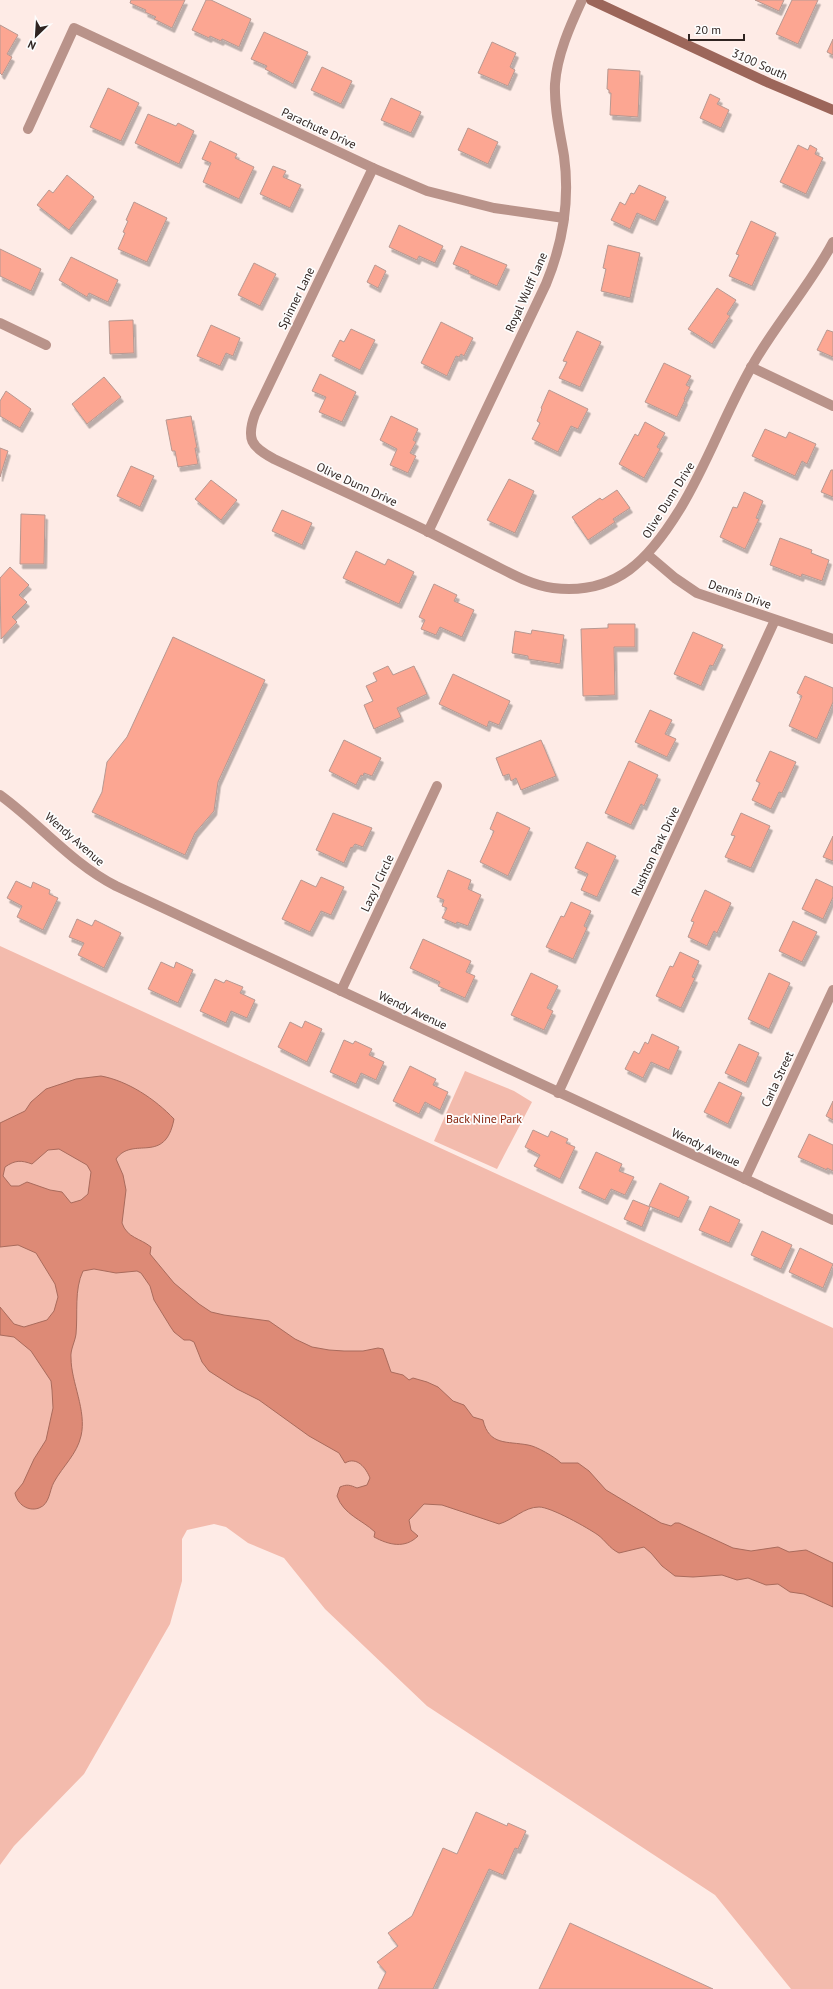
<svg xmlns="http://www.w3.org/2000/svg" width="833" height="1989" viewBox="0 0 833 1989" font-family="'PT Sans',sans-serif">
  <defs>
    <filter id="shadow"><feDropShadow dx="2.5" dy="4.5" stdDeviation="0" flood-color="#0004"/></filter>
  </defs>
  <rect width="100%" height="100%" fill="#feebe6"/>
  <!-- green -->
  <g fill="#f3bbad">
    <polygon points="0,946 833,1328 833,1989 791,1989 715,1895 427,1706 325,1609 284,1558 248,1543 226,1527 214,1524 187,1530 182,1539 182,1581 170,1624 84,1774 14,1846 0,1865"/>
    <polygon points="465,1071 514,1091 532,1102 497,1169 434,1141"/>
  </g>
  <!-- water -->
  <path fill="#dd8a76" stroke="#a96b5c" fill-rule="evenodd" d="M101,1076c27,5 54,23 73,43 -9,47 -41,16 -58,40l7,16 3,15 -4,33c5,15 18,15 29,24l-1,7 24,29 25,21 12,8 13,3 45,6 26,18 17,8 17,3 15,1h19l15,-3 5,1 8,23 12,3 6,5 4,-2 14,4 11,5 15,14 11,4 9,12 10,3c6,26 24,21 45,25 8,1 27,12 33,18h17l11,8 17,19 55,33 10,3 4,-3h4l54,25 18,3 27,-4 11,5 17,-2 27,13v44l-29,-13 -14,-2 -12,-8 -12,1 -18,-7 -11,2 -15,-5 -29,2 -18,-1 -13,-10 -11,-13 -7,-6 -25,6c-10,-5 -13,-12 -21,-18 -10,-7 -47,-28 -59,-28 -15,0 -26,13 -40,17l-57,-19 -18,-1 -15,16 2,10 7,6c-13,13 -29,9 -44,1l1,-5c-14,-13 -31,-17 -38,-36l3,-9c7,-3 10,-2 17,1l10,-3 3,-7c-4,-10 -13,-22 -25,-15l-6,-10 -30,-17 -50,-36 -22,-11 -28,-18 -7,-9 -8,-20 -4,-2h-6l-10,-8 -4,-6 -16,-26 -4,-14 -9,-13 -4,-2 -21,2 -22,-4 -11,2c-9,19 -5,42 -7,63 -1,8 -6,16 -5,24 0,24 16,53 10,78 -4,18 -18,30 -27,46 -5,9 -4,22 -15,26 -11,4 -22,-4 -24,-15l8,-10 11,-24 12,-19 7,-32 -1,-18 -1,-9 -20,-30 -17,-14 -14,-2v-28l14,17 10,3 23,-7 7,-9 4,-14 -3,-13 -19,-31 -18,-8 -18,2v-124l25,-12 6,-9 15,-13 30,-10zM59,1149l28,16 4,7 -3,22 -7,6 -10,3 -9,-11 -12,-2 -23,-8 -8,4h-8l-8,-10 2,-9c10,-7 16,-7 27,-3l16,-14z"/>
  <!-- building -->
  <g fill="#fca692" stroke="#b79891" filter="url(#shadow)">
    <polygon points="131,0 185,0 172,28 154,19 156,17 145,12 146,10 130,3"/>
    <polygon points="206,0 211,0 251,19 239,47 222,39 221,41 210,36 209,38 192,30"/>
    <polygon points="755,0 784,0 779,11"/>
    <polygon points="792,0 818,0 798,44 776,34"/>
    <polygon points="0,25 18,35 7,54 12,57 2,75 0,73"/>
    <polygon points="264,32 308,52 293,84 265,69 267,66 251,59"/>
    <polygon points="833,39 833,55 827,52"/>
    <polygon points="492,42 516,53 510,67 515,70 508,86 478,73"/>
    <polygon points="322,67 352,81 341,104 311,90"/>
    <polygon points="608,69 640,71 638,117 610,115 611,93 609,93 609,90 607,89"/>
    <polygon points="108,88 139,103 121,141 90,127"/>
    <polygon points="710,94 720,99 717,104 729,110 721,128 700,118"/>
    <polygon points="391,98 421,112 411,133 381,120"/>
    <polygon points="148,114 176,126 178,123 194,131 179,164 135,143"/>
    <polygon points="468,128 498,142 488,164 458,150"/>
    <polygon points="210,141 237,154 235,158 254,167 239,199 203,182 211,163 202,159"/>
    <polygon points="798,145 808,150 810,145 817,149 815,154 823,158 806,194 780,182"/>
    <polygon points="273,166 286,171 283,177 301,185 290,208 260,194"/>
    <polygon points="67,175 94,197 69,230 37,205 49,190 53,193"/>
    <polygon points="639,185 666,197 655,221 637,213 630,229 611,220 620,202 625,205 631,193 634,194"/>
    <polygon points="134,202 167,218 147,262 118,249 125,233 123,232 128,221 126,220"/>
    <polygon points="751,221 776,233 752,286 729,276 739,255 736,254"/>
    <polygon points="399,225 443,246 435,263 419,256 417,260 389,247"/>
    <polygon points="608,245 640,253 630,298 601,291 606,269 603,268"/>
    <polygon points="461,246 507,265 497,286 468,273 469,271 453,264"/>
    <polygon points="0,249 41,269 31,291 0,276"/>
    <polygon points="71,257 118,280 108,302 89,293 87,297 59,280"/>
    <polygon points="254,263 276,274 260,306 238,295"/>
    <polygon points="375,265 386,271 378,288 367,282"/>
    <polygon points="717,288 736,300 727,314 730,316 712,344 688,329"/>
    <polygon points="133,320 134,353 110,354 109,321"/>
    <polygon points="441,322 473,338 464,356 461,354 459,357 456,356 447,376 421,363"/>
    <polygon points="211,325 240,338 233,356 226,353 220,366 197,356"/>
    <polygon points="351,329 375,340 360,370 332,356 340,340 344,342"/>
    <polygon points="827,330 833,332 833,357 817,350"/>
    <polygon points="577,331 601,342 580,387 559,378 567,362 563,361"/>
    <polygon points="664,363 691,376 686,385 690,387 684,399 685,400 677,417 645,402"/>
    <polygon points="320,374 356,392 342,422 319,412 326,397 312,391"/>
    <polygon points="104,377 121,397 87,424 72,404"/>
    <polygon points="549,390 588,409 578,429 571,426 558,452 532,439 540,423 537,421 542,409 541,408"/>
    <polygon points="6,391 31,409 20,428 0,416 0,401"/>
    <polygon points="191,416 197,448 195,448 198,464 178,467 175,451 172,451 166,420"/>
    <polygon points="391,416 418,429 413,440 416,442 410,453 416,456 408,473 390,465 397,449 380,440"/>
    <polygon points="645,422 665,433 657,447 660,449 644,478 619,464 635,434 638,436"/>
    <polygon points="765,429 786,438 789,432 816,444 807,464 802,461 795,476 752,456"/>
    <polygon points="0,448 8,451 0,477"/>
    <polygon points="131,466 154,476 140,507 117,496"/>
    <polygon points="831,470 833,470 833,497 821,492"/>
    <polygon points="509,479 534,491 515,533 487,520"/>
    <polygon points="211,480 237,500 221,520 195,499"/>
    <polygon points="617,490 630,508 613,519 615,522 588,540 572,517 600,498 602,500"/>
    <polygon points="744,492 763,501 756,518 759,519 745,549 720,537 733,507 737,508"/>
    <polygon points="282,510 312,523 302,545 272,531"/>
    <polygon points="21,514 45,515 44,564 20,564"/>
    <polygon points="780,538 812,550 811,553 829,560 822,581 802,574 801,577 770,565"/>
    <polygon points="356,551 385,565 388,559 414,572 399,604 343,578"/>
    <polygon points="10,567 29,585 19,595 27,602 12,617 17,622 1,639 0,578"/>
    <polygon points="434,584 457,595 454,601 474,610 462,637 440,627 436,635 421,629 425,620 419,617"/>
    <polygon points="608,624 635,624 635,647 614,647 615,695 583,696 581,629 608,628"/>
    <polygon points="532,630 564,635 560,664 528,659 528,656 512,653 515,631 531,634"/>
    <polygon points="693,632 723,645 713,666 710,665 701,686 674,674"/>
    <polygon points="173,637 265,680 218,782 214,811 195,833 185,855 92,812 102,792 107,762 127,737"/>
    <polygon points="388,666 393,675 414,666 427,694 397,708 401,717 374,729 364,705 373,701 366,686 377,681 373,673"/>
    <polygon points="453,674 510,701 499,725 489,721 487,727 439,704"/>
    <polygon points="805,676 833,688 833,702 817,739 789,726 802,696 797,693"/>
    <polygon points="650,710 672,720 665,734 676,739 667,757 635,742"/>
    <polygon points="344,740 381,758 372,776 364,773 363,776 361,775 356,785 329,771"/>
    <polygon points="541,740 556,776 521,790 516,778 511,781 509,774 503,776 496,758"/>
    <polygon points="770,751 796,762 782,793 779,792 771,809 752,800 760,783 756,781"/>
    <polygon points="629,761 658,775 644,806 641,804 631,825 605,813"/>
    <polygon points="497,812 530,828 508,876 480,862 494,831 490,829"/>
    <polygon points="333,813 372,828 363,847 355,844 352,848 351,847 344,863 316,850"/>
    <polygon points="741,813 770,826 751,868 725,857 735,836 731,835"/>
    <polygon points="833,836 833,861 823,857"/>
    <polygon points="587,842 616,856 597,897 581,890 588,874 575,868"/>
    <polygon points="448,870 471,880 468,889 481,895 468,926 457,922 456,924 442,918 447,908 442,906 444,900 437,897"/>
    <polygon points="321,877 344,887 331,915 321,911 310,932 282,919 301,880 316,887"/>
    <polygon points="816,879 833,887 833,897 823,919 802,909"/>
    <polygon points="16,881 31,888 33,882 50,890 49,894 58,898 43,930 17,917 22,906 7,898"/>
    <polygon points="705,890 731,903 717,933 714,931 707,946 688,937 694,922 691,921"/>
    <polygon points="571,902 591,911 584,926 587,928 573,959 546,947 561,916 564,917"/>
    <polygon points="77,919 92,926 95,920 121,933 104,968 78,955 84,943 69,937"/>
    <polygon points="793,921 817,932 802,962 779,951"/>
    <polygon points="423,939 471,961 466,972 475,976 465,998 438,986 440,982 410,968"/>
    <polygon points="680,952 699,961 692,977 695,978 681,1008 656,996 670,966 673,967"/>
    <polygon points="161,962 174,968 176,962 193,970 178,1003 148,989"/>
    <polygon points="531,973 558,986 547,1008 553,1011 544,1030 511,1015"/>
    <polygon points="769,973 790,983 769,1029 748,1019"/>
    <polygon points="215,979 224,983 226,980 243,987 240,993 255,1000 247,1018 231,1011 226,1023 200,1011"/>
    <polygon points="305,1021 322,1029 307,1062 278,1047 290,1022 302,1028"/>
    <polygon points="652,1034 679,1047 669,1070 651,1062 643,1078 625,1069 634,1051 639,1054 645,1042 648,1044"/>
    <polygon points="344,1040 353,1044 355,1041 372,1049 369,1055 384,1062 376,1080 361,1073 356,1084 330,1072"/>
    <polygon points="739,1044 759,1053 746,1083 725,1073"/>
    <polygon points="410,1066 436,1079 433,1085 448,1092 440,1110 425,1102 419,1114 393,1101"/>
    <polygon points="719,1082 742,1093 728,1124 704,1112"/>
    <polygon points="833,1101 833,1120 826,1116"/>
    <polygon points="533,1130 548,1137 551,1131 568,1139 566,1143 575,1147 560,1179 534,1166 540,1155 525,1147"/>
    <polygon points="809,1134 833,1145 833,1171 827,1168 827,1170 798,1157"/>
    <polygon points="596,1152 622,1164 619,1171 634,1177 625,1195 611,1189 605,1200 579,1188"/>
    <polygon points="660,1183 689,1197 679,1218 649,1206"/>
    <polygon points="633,1200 650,1207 642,1227 624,1219"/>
    <polygon points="710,1206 740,1220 729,1243 699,1230"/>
    <polygon points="762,1231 792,1245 781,1269 751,1255"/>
    <polygon points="800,1248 833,1264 823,1288 789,1272"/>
    <polygon points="476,1812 507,1826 508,1823 526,1831 518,1849 515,1848 503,1875 489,1869 433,1989 378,1989 386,1972 377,1962 398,1946 388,1933 412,1916 443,1848 457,1854"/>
    <polygon points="570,1923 713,1989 539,1989"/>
  </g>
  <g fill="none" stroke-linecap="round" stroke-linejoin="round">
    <!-- minor -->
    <g stroke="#b9938a" stroke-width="10">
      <polyline points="28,129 74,28 373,168 427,191 494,208 564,218"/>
      <path d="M373,168l-118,246c-9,25 -4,33 19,45 53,25 107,49 159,75 20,10 39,20 59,30 20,10 39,21 61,24 64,8 97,-30 127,-79 28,-46 45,-96 72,-143 24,-43 58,-80 81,-124"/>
      <polyline points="0,323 46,345"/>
      <polyline points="751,367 833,406"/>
      <path d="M428,532l118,-248c17,-41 24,-84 18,-128 -4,-24 -10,-48 -9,-72 2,-29 15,-58 27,-84"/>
      <polyline points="648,555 675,578 697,593 833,639"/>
      <path d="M0,795c40,29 71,68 116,91l717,334"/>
      <polyline points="341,991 437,786"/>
      <polyline points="558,1093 775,620"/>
      <polyline points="745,1179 833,990"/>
    </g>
    <!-- secondary -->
    <polyline stroke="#9c665a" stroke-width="10" points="591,0 769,83 833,110"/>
  </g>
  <g text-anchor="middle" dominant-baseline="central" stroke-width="3.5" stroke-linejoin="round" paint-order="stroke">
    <!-- street labels -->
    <g font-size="12" fill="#2f2421" stroke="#fdfdfd">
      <text transform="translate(760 64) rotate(24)">3100 South</text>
      <text transform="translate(319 128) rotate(25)">Parachute Drive</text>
      <text transform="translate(526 292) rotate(-66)">Royal Wulff Lane</text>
      <text transform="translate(296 298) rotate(-64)">Spinner Lane</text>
      <text transform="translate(357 484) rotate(25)">Olive Dunn Drive</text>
      <text transform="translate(668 500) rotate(-58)">Olive Dunn Drive</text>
      <text transform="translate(740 594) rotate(19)">Dennis Drive</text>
      <text transform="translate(75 839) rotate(41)">Wendy Avenue</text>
      <text transform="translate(655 851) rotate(-65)">Rushton Park Drive</text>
      <text transform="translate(377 883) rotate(-65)">Lazy J Circle</text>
      <text transform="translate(413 1010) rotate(25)">Wendy Avenue</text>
      <text transform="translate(777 1079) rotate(-65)">Carla Street</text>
      <text transform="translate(706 1147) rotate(25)">Wendy Avenue</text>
    </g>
    <!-- park labels -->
    <g font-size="12" fill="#87250f" stroke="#fdfdfd">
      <text x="484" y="1118">Back Nine Park</text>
    </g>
  </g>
  <!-- north arrow -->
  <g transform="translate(36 36) rotate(205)" stroke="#fdfdfd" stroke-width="3" paint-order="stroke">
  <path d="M0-3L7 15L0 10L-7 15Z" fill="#2f2421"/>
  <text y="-6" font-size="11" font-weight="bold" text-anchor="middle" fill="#2f2421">N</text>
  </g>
  <!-- scale -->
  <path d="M689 34v6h55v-6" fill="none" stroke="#2f2421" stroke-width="2"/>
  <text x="695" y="34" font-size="12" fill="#2f2421" stroke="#fdfdfd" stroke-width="3" paint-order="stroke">20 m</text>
</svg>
